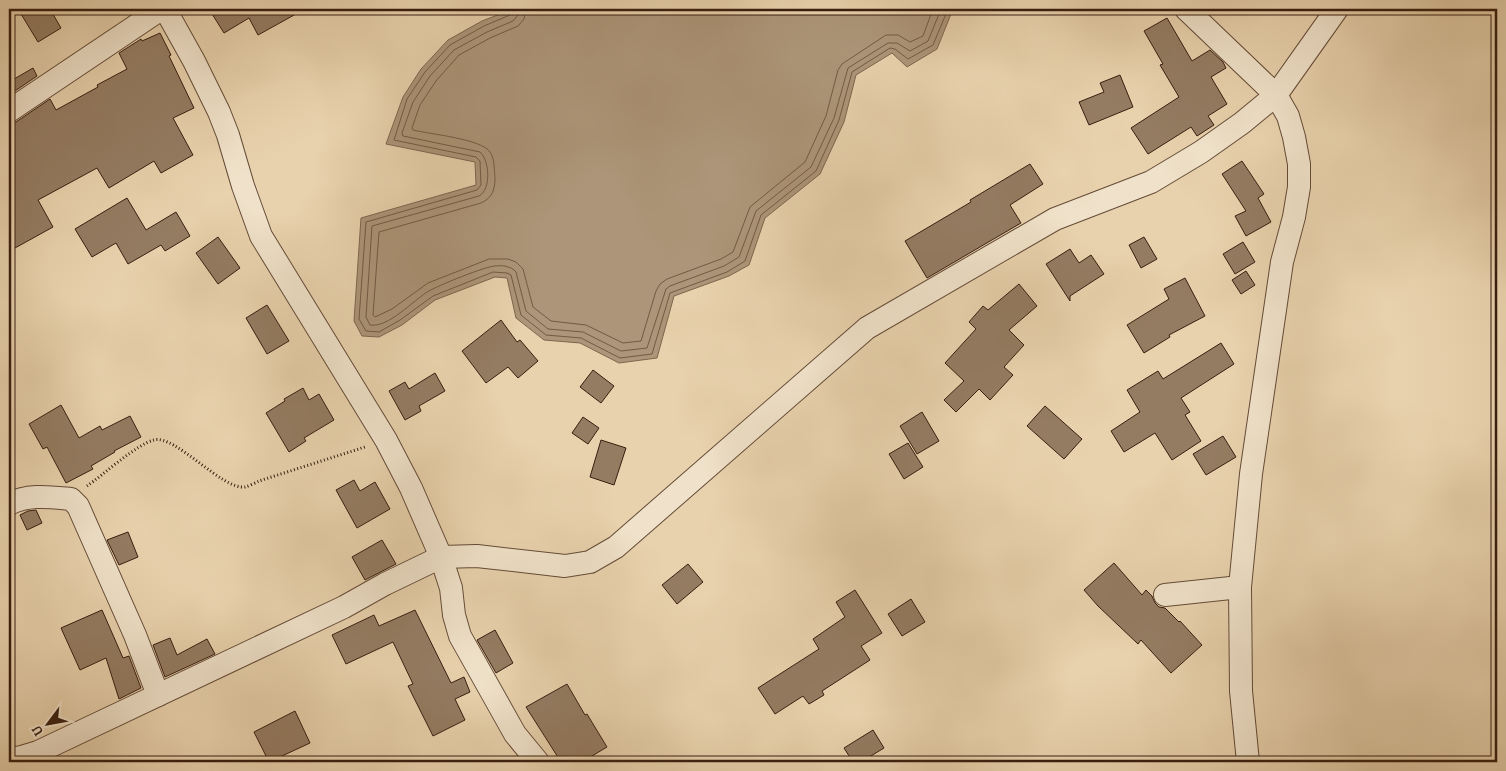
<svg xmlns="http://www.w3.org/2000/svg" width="1506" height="771" viewBox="0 0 1506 771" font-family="Alegreya,serif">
  <rect width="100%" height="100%" fill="#e8d2ad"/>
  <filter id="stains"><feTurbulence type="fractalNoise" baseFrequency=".004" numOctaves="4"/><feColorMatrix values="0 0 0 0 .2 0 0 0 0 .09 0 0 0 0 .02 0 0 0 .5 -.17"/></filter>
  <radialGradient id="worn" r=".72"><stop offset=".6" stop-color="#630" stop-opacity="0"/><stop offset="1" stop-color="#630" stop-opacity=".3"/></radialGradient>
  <!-- water -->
  <polygon fill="#ac9578" stroke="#7e654e" points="513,9 953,9 937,49 907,67 892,53 856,75 844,122 820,174 765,218 749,265 729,276 674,296 657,358 619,363 580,343 544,340 516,318 507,278 495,277 435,300 402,325 379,337 362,336 354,321 361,218 476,185 475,162 386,144 403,97 421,69 448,40 482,21"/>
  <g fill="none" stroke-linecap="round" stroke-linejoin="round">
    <!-- shore -->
    <g stroke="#725a44" stroke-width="1">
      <polyline points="513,9 510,15 484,26 450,45 425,72 407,99 394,140 476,157 480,161 481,185 477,190 366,222 359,319 366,331 379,332 400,320 433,296 493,272 507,273 511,275 521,315 546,335 581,338 620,358 652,354 670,293 727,272 745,261 761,215 816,171 839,120 852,72 890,48 895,49 908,59 933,45 948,9"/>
      <path d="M519,9l-1,6 -5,6 -26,11 -33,18 -24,26 -17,26 -11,31 1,3 77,16c10,9 11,38 -1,44l-107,30 -6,91 4,8c19,3 43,-25 59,-34 8,-5 57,-25 66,-25 7,-1 16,0 21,6l10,39 22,18 35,3 38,19 26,-3 19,-59 4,-3 54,-20 15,-9 17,-46 55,-44 23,-49 14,-50 40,-25h9l13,8 18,-10 13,-32"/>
      <path d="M526,9l-2,10 -6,7 -28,12 -31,17 -23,26 -16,24 -8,23 1,2c16,4 69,9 77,22 5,7 4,18 5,26 0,12 -3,20 -14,25l-102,29 -6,83 2,2 17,-8 36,-26 61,-24h19l8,3 7,7 10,38 18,14 35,4 37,18 18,-2 15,-50 4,-7 7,-5 54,-20 12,-7 17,-45 55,-45 21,-46 12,-46 4,-6 44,-29h12l12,7 13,-6 10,-27"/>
    </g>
  </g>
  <!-- building -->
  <g fill="#947c62" stroke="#381e10">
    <polygon points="18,9 50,9 61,28 38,42"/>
    <polygon points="209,9 305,9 258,35 249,18 224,33"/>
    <polygon points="1167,18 1192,61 1210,50 1223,62 1226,68 1211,77 1227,104 1208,116 1214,125 1197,136 1191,127 1148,154 1131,128 1179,97 1160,65 1163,64 1144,31"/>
    <polygon points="160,33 171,55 169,56 194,108 173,118 193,155 161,173 154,161 109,188 97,168 38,200 53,227 15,248 9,237 9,124 16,122 50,99 56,110 98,87 97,85 127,69 119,53 138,41 141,39 142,41"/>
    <polygon points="33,68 37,76 9,95 9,82"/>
    <polygon points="1120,75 1133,107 1089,125 1079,102 1104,92 1100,83"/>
    <polygon points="1242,161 1264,194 1258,198 1271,222 1246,236 1235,216 1246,211 1222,174"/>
    <polygon points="1030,164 1043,184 1010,205 1021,223 927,278 905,241 971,202 970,200"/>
    <polygon points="127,198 146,230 176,212 190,236 165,251 161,245 128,264 116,243 92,257 75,229"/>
    <polygon points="218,237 240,268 218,284 196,253"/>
    <polygon points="1144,237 1157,259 1141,268 1129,245"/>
    <polygon points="1243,242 1255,262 1235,274 1223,254"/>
    <polygon points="1070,249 1079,263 1091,255 1104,274 1070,296 1070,301 1046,264"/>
    <polygon points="1246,271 1255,285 1241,294 1232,280"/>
    <polygon points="1185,278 1205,316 1169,335 1170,337 1144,353 1127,325 1169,299 1164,289"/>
    <polygon points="1019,284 1037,306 1009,330 1024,345 1004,367 1013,375 990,400 979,389 956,412 944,400 964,381 945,363 976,329 969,322 983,306 988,310"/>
    <polygon points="267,305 289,341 267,354 246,318"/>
    <polygon points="501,320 517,342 520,340 538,361 518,378 508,367 486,383 462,351"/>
    <polygon points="1221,343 1234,364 1181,398 1190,412 1185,415 1201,441 1172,460 1155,433 1124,452 1111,431 1140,412 1127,390 1158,371 1163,379"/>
    <polygon points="593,370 614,386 601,403 580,387"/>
    <polygon points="435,373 445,391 419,406 421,411 405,420 389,391 405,382 409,389"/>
    <polygon points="303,388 309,400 319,394 334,420 304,438 306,441 289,452 266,413 285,401 284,399"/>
    <polygon points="61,405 79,438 100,426 102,430 130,416 141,437 114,451 115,452 91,466 93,469 66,483 47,447 43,449 29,424"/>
    <polygon points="1045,406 1082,439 1064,459 1027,426"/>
    <polygon points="922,412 939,441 917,454 900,426"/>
    <polygon points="583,417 599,428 588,444 572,433"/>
    <polygon points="1223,436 1236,457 1206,475 1193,454"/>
    <polygon points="601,440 626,448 614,485 590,477"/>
    <polygon points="908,443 923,467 904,479 889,454"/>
    <polygon points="354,480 360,491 375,482 390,509 357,528 336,490"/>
    <polygon points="36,510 42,523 27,530 20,515 28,511"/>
    <polygon points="128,532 138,557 119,565 107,540"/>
    <polygon points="382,540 396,564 365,580 352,557"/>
    <polygon points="1114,563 1142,595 1146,590 1152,596 1155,603 1159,607 1165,608 1179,622 1180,621 1202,645 1171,673 1141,640 1138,644 1098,606 1084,590"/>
    <polygon points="688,564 703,582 677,604 662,585"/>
    <polygon points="855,590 882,633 861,646 870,660 822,691 824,695 809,704 803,696 775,714 758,688 819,649 813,639 845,617 836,602"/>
    <polygon points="911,599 925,622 902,636 888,614"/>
    <polygon points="102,610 123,658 129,656 141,688 119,699 106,658 80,670 61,628"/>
    <polygon points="415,610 451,683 464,677 470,692 455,699 465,720 433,736 408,686 413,684 393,642 346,664 332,635 374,615 379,626"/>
    <polygon points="495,630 513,663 496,673 477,640"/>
    <polygon points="170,638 177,655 207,639 215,654 165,677 153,645"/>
    <polygon points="567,684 585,715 587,714 607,747 582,762 561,762 526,707"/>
    <polygon points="295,711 310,743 269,762 254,732"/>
    <polygon points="873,730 884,748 861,762 853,762 844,748"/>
  </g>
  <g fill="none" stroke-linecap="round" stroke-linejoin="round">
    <defs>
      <g id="street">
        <polyline points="165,9 194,61 219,112 228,135 243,186 261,236 386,440 411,488 441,557 451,588 454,615 460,636 515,734 538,762"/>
        <polyline points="1186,9 1276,95 1288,116 1294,137 1299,164 1299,187 1294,217 1282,262 1251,474 1240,587 1241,691 1248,762"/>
        <polyline points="9,111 161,9"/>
        <path d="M9,504c19,-10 40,-7 62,-5l7,7 57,129 23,60"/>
        <polyline points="1165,595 1240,587"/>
        <polyline points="9,757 18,758 38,752 344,607 385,584 441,557 477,556 565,566 590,562 616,547 867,328 1055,219 1151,182 1201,152 1242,123 1276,95 1337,9"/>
      </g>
    </defs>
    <!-- street casing -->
    <use href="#street" stroke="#644b37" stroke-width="24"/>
    <!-- path -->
    <path stroke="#381e10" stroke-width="3" stroke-dasharray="1 2.5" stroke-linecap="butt" d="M87,486c16,-11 50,-42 67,-46 21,-6 68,50 91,47 4,-1 10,-4 14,-6l106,-34"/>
    <!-- street -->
    <use href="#street" stroke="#f0e2ca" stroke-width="22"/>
  </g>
  <!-- margin -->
  <rect width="1506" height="771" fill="none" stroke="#e8d2ad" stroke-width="30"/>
  <rect x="10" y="10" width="1486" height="751" fill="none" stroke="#381e10" stroke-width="2.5"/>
  <rect x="15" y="15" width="1476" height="741" fill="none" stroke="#381e10"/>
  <!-- north arrow -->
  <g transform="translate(48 724) rotate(238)" stroke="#f0e2ca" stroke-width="4" paint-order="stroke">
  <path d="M0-4L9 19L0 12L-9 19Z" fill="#381e10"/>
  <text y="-8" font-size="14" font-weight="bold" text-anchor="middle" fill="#381e10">U</text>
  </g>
  <rect width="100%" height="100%" filter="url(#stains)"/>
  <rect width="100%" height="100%" fill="url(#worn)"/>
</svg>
